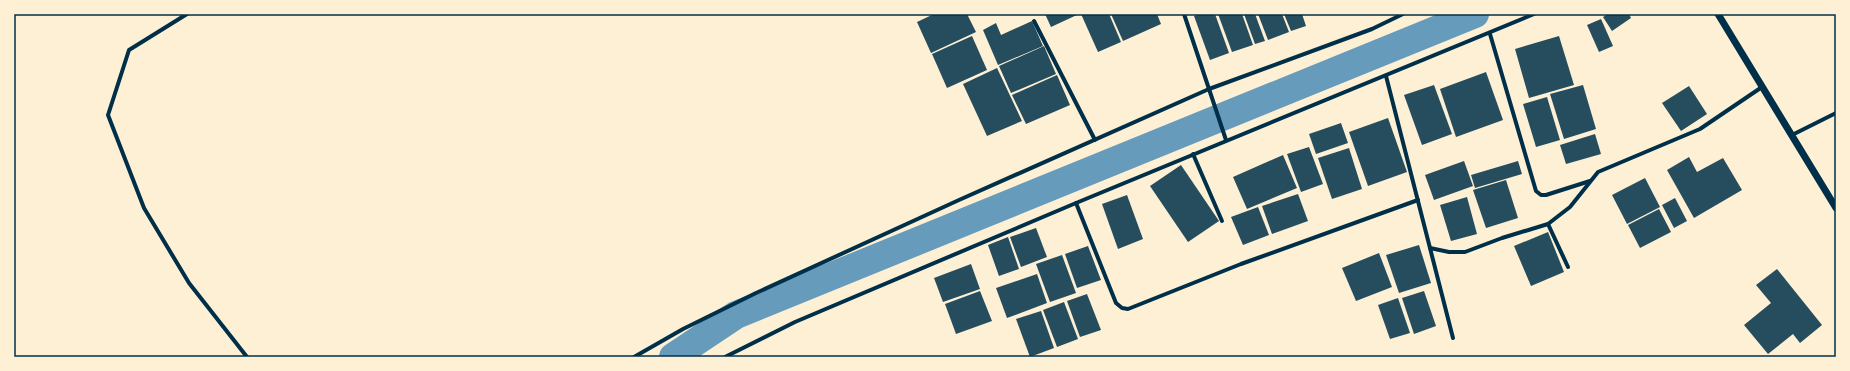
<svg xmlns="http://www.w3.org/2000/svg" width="1850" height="371" viewBox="0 0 1850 371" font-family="Poppins,sans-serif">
  <rect width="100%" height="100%" fill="#fdf0d5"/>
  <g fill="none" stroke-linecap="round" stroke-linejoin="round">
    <!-- canal -->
    <polyline stroke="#669bbc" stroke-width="28" points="673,357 736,315 1475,14"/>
  </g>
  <!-- building -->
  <g fill="#264d5e">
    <polygon points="934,14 967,14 976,32 931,53 917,22"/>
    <polygon points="1045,14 1079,14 1051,27"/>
    <polygon points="1081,14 1109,14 1121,42 1098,52"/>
    <polygon points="1111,14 1157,14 1161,24 1123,41"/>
    <polygon points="1200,14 1215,14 1229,53 1210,60 1194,16"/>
    <polygon points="1218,14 1242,14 1253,45 1232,52"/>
    <polygon points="1244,14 1255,14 1265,41 1255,44"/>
    <polygon points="1258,14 1282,14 1289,32 1268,40"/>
    <polygon points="1284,14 1302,14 1306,26 1291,31"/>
    <polygon points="1608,14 1629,14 1631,18 1612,31 1603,17"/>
    <polygon points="1601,19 1613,46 1599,52 1587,25"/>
    <polygon points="1032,21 1043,46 998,65 983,30 996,23 1001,35"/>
    <polygon points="972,36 987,70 947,88 932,54"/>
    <polygon points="1559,36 1574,85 1529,98 1515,49"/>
    <polygon points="1044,46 1056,74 1011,93 999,66"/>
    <polygon points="997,68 1022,121 987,136 963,84"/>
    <polygon points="1486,72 1503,120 1456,137 1440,89"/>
    <polygon points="1057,75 1070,105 1026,124 1012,95"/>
    <polygon points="1434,85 1452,134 1422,145 1404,95"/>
    <polygon points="1583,85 1596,129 1564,139 1550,94"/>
    <polygon points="1689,86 1707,114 1681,131 1662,103"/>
    <polygon points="1547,97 1560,140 1536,147 1523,104"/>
    <polygon points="1388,118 1407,172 1368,186 1349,132"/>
    <polygon points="1341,123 1348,143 1316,154 1309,134"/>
    <polygon points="1595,134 1601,154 1566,164 1560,145"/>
    <polygon points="1309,147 1323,184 1301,192 1287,154"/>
    <polygon points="1349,148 1362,189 1332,199 1318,158"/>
    <polygon points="1283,155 1297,188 1247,209 1233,177"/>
    <polygon points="1689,157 1697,172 1723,158 1742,190 1694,218 1667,170"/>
    <polygon points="1464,161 1473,186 1434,200 1425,175"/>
    <polygon points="1518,161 1522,174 1475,188 1471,175"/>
    <polygon points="1181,165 1219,221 1188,242 1150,186"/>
    <polygon points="1645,178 1660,207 1627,224 1612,195"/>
    <polygon points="1506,180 1518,218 1486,228 1473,190"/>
    <polygon points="1298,194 1308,221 1272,234 1262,206"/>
    <polygon points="1127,195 1143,239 1118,249 1102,204"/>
    <polygon points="1467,197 1477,234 1451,241 1440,205"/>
    <polygon points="1675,198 1687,221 1674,228 1662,205"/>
    <polygon points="1258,207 1269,235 1243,245 1231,217"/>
    <polygon points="1659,209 1671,232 1640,248 1628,225"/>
    <polygon points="1036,228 1047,257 1021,267 1010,237"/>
    <polygon points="1548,232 1564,272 1531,286 1514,246"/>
    <polygon points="1008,237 1019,269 999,276 988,245"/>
    <polygon points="1419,245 1431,283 1399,293 1386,255"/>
    <polygon points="1088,246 1101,280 1077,288 1065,254"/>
    <polygon points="1379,253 1392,287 1356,301 1342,268"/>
    <polygon points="1062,255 1076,293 1050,302 1036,264"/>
    <polygon points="971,264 980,289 943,302 934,278"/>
    <polygon points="1777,269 1822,325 1800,343 1793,334 1768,354 1744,325 1771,303 1756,285"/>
    <polygon points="1037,274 1047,303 1007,318 996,288"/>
    <polygon points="980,291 992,321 956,334 945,304"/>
    <polygon points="1424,291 1436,326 1414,334 1402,298"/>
    <polygon points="1087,294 1101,330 1080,337 1067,301"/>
    <polygon points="1398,298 1410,333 1390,339 1378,305"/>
    <polygon points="1064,302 1078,339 1057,347 1043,310"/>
    <polygon points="1041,311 1054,348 1030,357 1016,319"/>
  </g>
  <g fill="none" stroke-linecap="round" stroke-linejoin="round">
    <!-- minor -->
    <g stroke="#003049" stroke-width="4">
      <polyline points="187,14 129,50 108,115 144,208 189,283 247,357"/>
      <polyline points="1184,14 1226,140"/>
      <polyline points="1034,21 1095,140"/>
      <polyline points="1490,34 1536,191 1541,195 1546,195 1590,181"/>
      <polyline points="1386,76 1453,338"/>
      <polyline points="1792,135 1836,113"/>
      <polyline points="1193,154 1222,221"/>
      <polyline points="1076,203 1116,303 1122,308 1128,309 1241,264 1418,200"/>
      <polyline points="1548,224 1568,267"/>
      <polyline points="1430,248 1449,252 1465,252 1502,238 1548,224 1570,207 1598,172 1700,129 1762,87"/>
      <polyline points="634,357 683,329 756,293 959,200 1209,89 1372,29 1403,14"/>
      <polyline points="725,357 795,322 1076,203 1534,14"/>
    </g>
    <!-- tertiary -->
    <polyline stroke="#003049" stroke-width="7" points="1718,14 1836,208"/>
  </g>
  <!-- border -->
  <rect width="1850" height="371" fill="none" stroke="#fdf0d5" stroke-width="30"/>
  <rect x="15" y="15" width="1820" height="341" fill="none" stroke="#003049" stroke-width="1.5"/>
</svg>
